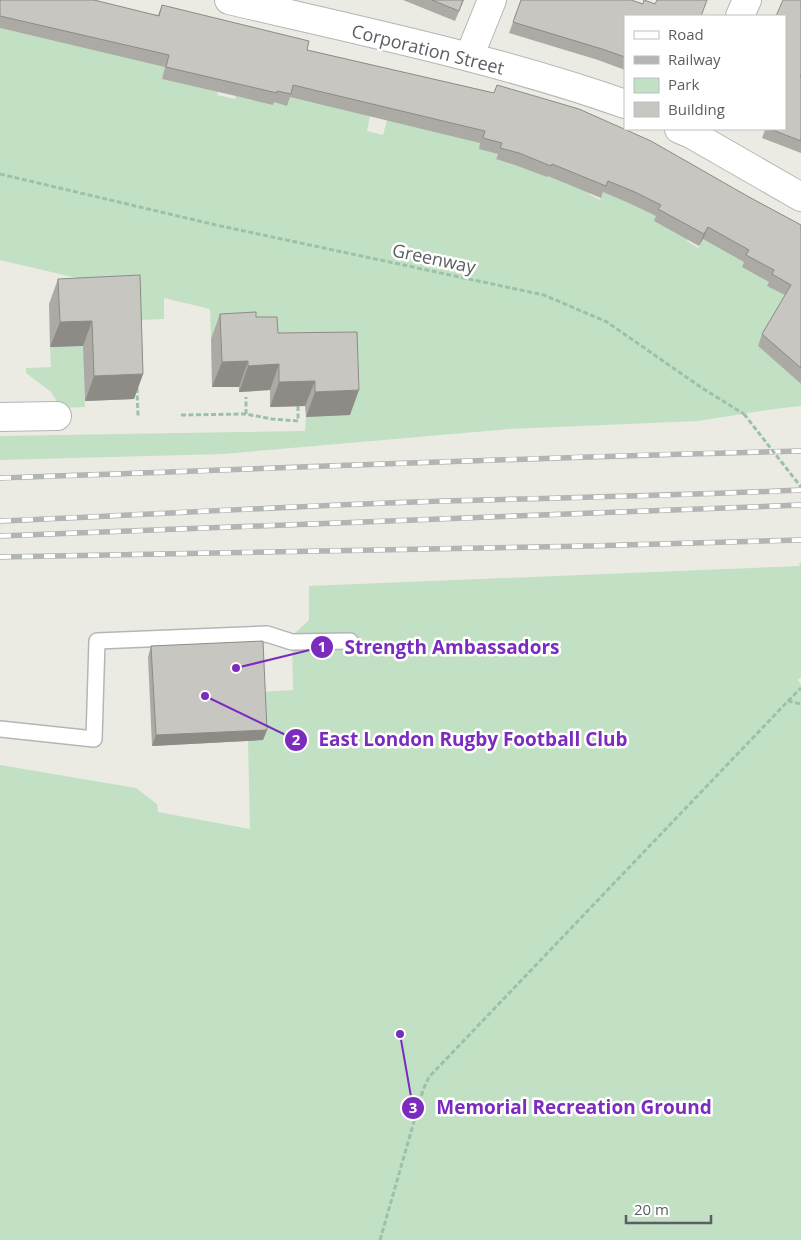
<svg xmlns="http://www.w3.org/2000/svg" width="801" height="1240" viewBox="0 0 801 1240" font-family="'Open Sans',sans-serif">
  <rect width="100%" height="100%" fill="#ecebe3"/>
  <!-- green -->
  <g fill="#c2e1c4">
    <polygon points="0,28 221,79 217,95 235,99 239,83 273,102 292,83 370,116 367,131 383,135 387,120 500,147 496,159 557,149 565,183 576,187 595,181 589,194 600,200 603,192 614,196 622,177 692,231 687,241 698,248 704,238 801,276 758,346 801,384 801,406 774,409 698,421 510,429 223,454 0,460 0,436 305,431 306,417 350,415 246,338 211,339 210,309 164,298 164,319 139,320 85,280 0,260"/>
    <polygon points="91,346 84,368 85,407 61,408 51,392 26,373 26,368 51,367 50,347"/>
    <polygon points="799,563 801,563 801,677 798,680 801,685 801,1240 0,1240 0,765 136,788 157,804 158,812 250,829 248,741 261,692 293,690 292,636 309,620 309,586 800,566"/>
  </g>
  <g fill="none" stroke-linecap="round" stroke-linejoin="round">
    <defs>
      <polyline id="lane" points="0,729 94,739 97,641 267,634 292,642 350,641"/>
      <g id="street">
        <path d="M229,0c132,31 268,59 396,104"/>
        <polyline points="740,16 747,0"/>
        <polyline points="469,57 492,0"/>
        <polyline points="679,129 693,135 801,197"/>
        <polyline points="0,417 57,416"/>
      </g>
    </defs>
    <!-- lane casing -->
    <use href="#lane" stroke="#b3b5b9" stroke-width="18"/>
    <!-- street casing -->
    <use href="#street" stroke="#b3b5b9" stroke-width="30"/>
    <!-- path -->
    <g stroke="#9cc1a9" stroke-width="3" stroke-dasharray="5 2.5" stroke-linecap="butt">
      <polyline points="0,174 216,225 544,295 607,322 702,388 744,414"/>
      <polyline points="137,388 138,416"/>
      <polyline points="246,414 246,397"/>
      <polyline points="181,415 246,414 272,419 298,421 298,404"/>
      <polyline points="788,701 801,688"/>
      <polyline points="380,1240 423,1090 429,1077 788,701 801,704"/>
    </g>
    <!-- lane -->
    <use href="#lane" stroke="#fff" stroke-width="15"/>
    <!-- street -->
    <use href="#street" stroke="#fff" stroke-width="28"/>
    <defs>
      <g id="rail">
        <path d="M0,478c267,-9 534,-21 801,-27"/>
        <path d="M0,521c138,-6 276,-14 414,-19 129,-4 258,-6 387,-12"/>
        <polyline points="0,536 801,505"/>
        <polyline points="0,557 589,546 801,540"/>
      </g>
    </defs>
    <!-- rail casing -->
    <use href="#rail" stroke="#b3b4b4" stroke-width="5.5"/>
    <!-- rail -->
    <use href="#rail" stroke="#fff" stroke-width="4" stroke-dasharray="11" stroke-linecap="butt"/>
    <!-- path-bridge -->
    <polyline stroke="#9cc1a9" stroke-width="3" stroke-dasharray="5 2.5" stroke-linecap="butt" points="744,414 801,487"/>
  </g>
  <!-- wall -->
  <g fill="#acaaa5">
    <polygon points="0,0 158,15 162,5 307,50 494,93 497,85 749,197 801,225 801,384 758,346 762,334 785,295 767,286 769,282 742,267 744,262 703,239 699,246 654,221 656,216 631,204 603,192 601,198 548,176 547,177 515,165 496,159 498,154 479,149 480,143 290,97 287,106 274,102 273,105 236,96 162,79 165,67 0,28"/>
    <polygon points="403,0 464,0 455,21"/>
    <polygon points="521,0 643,4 655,4 708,0 625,16 625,70 598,60 509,33"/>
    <polygon points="800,76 801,77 801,153 762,138 765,130 762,129 785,129"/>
    <polygon points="58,279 143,374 134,399 85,401 83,346 50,347 49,304"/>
    <polygon points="220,314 256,317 278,333 350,415 306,417 305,406 270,407 270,390 239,392 239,387 212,387 211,339"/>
    <polygon points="151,646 267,730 263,740 152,746 148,657"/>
  </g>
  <!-- shaded-wall -->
  <g fill="#8c8b86">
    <polygon points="708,227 703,239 699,246 704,234"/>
    <polygon points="92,321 83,346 50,347 60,322"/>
    <polygon points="248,361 239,387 212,387 222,362"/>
    <polygon points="279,364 270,390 239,392 248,366"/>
    <polygon points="143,374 134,399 85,401 94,376"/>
    <polygon points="315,381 305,406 270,407 279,382"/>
    <polygon points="359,390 350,415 306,417 315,392"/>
    <polygon points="267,730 263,740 152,746 156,735"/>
  </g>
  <!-- building -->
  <g fill="#c8c6c0" stroke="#8c8b86">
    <polygon points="0,0 94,0 159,16 162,5 309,41 307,50 494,93 497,85 579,109 651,141 749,197 801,225 801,368 762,334 791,285 772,274 774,270 746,255 749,250 708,227 704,234 658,209 661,205 635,192 608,181 606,186 552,164 551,166 519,153 500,148 502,143 483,138 485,131 293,85 291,94 277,91 277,93 166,67 169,55 0,16"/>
    <polygon points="432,0 463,0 459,11"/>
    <polygon points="521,0 631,0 643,4 644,0 655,4 657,0 707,0 701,16 625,16 625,57 602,49 513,22"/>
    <polygon points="783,0 801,0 801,74 800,76 801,77 801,141 770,129 785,129 785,16 776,16"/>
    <polygon points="140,275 143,374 94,376 92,321 60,322 58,279"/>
    <polygon points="256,312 256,317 277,317 278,333 357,332 359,390 315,392 315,381 279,382 279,364 248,366 248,361 222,362 220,314"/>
    <polygon points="263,641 267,730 156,735 151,646"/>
  </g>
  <g text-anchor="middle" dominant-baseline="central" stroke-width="5" stroke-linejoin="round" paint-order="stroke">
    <!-- street labels -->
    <g font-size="18" fill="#5b5e62" stroke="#fff">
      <text transform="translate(428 49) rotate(14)">Corporation Street</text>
      <text transform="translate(434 258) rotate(12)">Greenway</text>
    </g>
  </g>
  <!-- callouts -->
  <path fill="none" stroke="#7b2cbf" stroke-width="2" d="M236 668L322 647M205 696L296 740M400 1034L413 1108"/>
  <g fill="#7b2cbf" stroke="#fff" stroke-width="2">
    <circle cx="236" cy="668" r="5"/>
    <circle cx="205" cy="696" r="5"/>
    <circle cx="400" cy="1034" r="5"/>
    <circle cx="322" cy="647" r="12"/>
    <circle cx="296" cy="740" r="12"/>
    <circle cx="413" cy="1108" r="12"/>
  </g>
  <g font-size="15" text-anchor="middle" font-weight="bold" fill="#fff">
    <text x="322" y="652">1</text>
    <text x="296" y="745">2</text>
    <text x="413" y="1113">3</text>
  </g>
  <g font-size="19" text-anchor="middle" font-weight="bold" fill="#7b2cbf" stroke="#fff" stroke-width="5" stroke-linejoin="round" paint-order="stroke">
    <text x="452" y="654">Strength Ambassadors</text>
    <text x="473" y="746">East London Rugby Football Club</text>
    <text x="574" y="1114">Memorial Recreation Ground</text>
  </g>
  <!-- legend -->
  <rect x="624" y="15" width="162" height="115" fill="#ffffff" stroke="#bdbfc0"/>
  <rect x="634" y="31" width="25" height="8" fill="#ffffff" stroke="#bdbfc0"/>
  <text x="668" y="40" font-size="15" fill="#5b5e62">Road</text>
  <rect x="634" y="56" width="25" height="8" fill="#b3b4b4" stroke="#bdbfc0"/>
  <text x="668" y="65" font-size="15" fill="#5b5e62">Railway</text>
  <rect x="634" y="78" width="25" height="15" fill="#c2e1c4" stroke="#bdbfc0"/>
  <text x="668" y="90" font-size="15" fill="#5b5e62">Park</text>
  <rect x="634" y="102" width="25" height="15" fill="#c8c6c0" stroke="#bdbfc0"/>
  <text x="668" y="115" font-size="15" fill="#5b5e62">Building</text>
  <!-- scale -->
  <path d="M626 1215v8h85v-8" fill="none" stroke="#5b5e62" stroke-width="2.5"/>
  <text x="634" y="1215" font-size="15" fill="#5b5e62" stroke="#ffffff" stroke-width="4" paint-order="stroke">20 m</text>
</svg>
